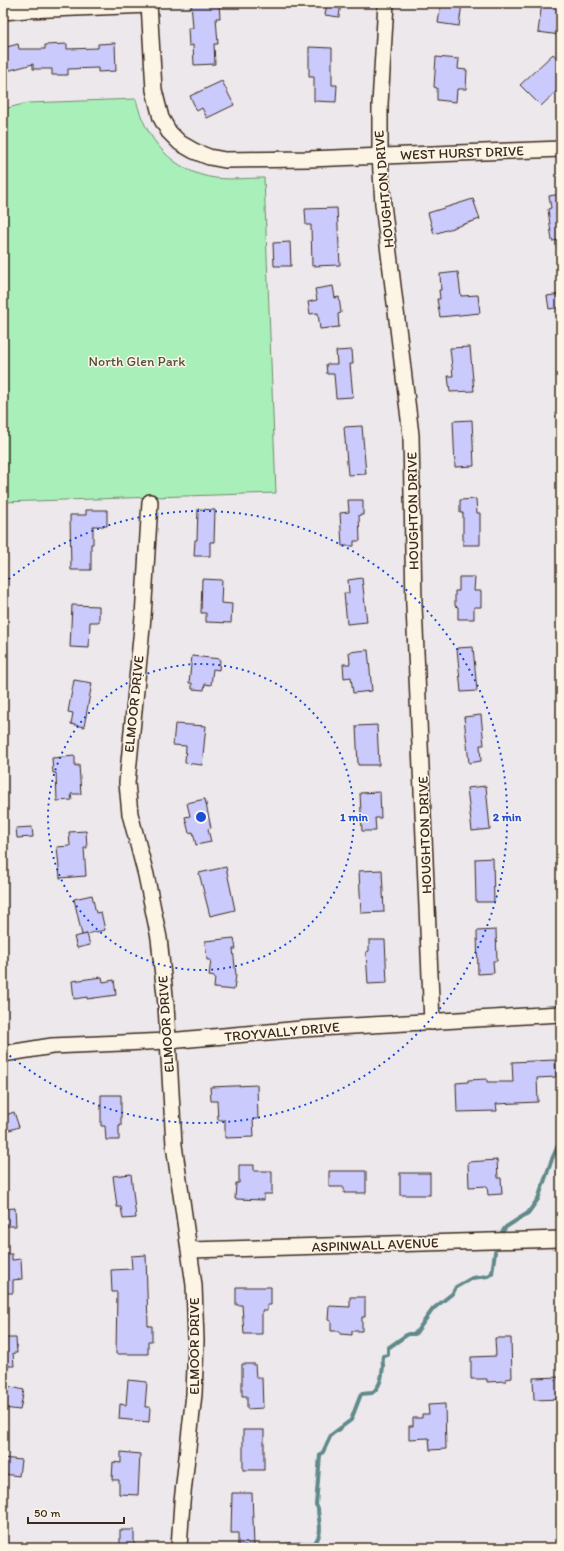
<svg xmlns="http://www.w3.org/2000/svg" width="564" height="1551" viewBox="0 0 564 1551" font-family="Itim,sans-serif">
  <rect width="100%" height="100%" fill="#ede8ec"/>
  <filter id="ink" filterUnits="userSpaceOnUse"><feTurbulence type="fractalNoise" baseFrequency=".025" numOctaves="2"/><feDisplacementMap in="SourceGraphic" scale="8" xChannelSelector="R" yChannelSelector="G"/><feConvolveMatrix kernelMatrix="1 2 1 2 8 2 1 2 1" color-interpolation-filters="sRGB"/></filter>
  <g filter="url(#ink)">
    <!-- green -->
    <path fill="#a9efba" stroke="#728c6c" d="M136,99c9,40 37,73 79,79 16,2 33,0 49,0l12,315 -273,9v-393l25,-6z"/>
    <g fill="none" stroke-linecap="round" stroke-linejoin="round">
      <!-- stream -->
      <g stroke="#608a89" stroke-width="4">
        <polyline points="502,1232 506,1227 528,1213 538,1199 552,1159 561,1139"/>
        <path d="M274,1548c8,-5 31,-4 41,-5 9,-12 3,-22 3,-35l-2,-3 4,-50 3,-3 8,-17 20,-15 10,-26 11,-1c9,-7 10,-17 11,-27 0,-4 -1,-6 0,-10l5,-1v-7l20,-14h7l18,-25 20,-16 3,-6 16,-9 16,-2 4,-3 3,-21"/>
      </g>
    </g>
    <!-- building -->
    <g fill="#cacafd" stroke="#3b2a1e">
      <polygon points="191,3 219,3 220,18 216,18 218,44 214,44 215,64 194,65 193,45 189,46 188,28 193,28"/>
      <polygon points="327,3 341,3 339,17 325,15"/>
      <polygon points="441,3 462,3 459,26 438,23"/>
      <polygon points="542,3 561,3 560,35 538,32"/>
      <polygon points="115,43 116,71 98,72 98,68 68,69 68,75 52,75 52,69 33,69 33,64 3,72 3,48 18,44 19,49 45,49 45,45 67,44 67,49 98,48 98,44"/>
      <polygon points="309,47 332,48 332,85 337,85 336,102 314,101 314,77 309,77"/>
      <polygon points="553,54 561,62 561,87 541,106 520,85"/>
      <polygon points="436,57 459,59 458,69 467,70 466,89 457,89 456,102 437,100 437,88 434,87"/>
      <polygon points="222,81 234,105 207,118 202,108 197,111 190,96"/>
      <polygon points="561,194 561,240 552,241 548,209 551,208 549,196"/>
      <polygon points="473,199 480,219 434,234 428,213"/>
      <polygon points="337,208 340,265 312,266 311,225 306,225 305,209"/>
      <polygon points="290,242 291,266 274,266 273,243"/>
      <polygon points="458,272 461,296 478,295 480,313 440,317 437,299 440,299 439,290 441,290 440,274"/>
      <polygon points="333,286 335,298 339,297 341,313 338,314 339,327 320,329 318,313 310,314 308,302 317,300 315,289"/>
      <polygon points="561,294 561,307 549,309 547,296"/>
      <polygon points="470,347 474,391 450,392 448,376 453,376 450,348"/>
      <polygon points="352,350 353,364 350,364 353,397 336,398 334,374 327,374 326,364 337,364 336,351"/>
      <polygon points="472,420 474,466 455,467 453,421"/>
      <polygon points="362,426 366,474 348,475 344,427"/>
      <polygon points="476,499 477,513 480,513 480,545 463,545 463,513 460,513 460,500"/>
      <polygon points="348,500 363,500 363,515 359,515 360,541 354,541 354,546 342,546 340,513 349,512"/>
      <polygon points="198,509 215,510 214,542 210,542 210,556 194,556 195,540 197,540"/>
      <polygon points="86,510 107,510 107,526 93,526 93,544 91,544 91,570 71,570 70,515 86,515"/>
      <polygon points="459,577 475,577 474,591 481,591 481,607 474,607 474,619 458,619 458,607 455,606 455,591 459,591"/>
      <polygon points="362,578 367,622 347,624 344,593 349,593 348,580"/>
      <polygon points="202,579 222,580 221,603 232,604 231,623 206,622 206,613 201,613"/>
      <polygon points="72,605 99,606 99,622 90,622 89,648 70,647"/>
      <polygon points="473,647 477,691 461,692 457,648"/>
      <polygon points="368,650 372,691 353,693 351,677 344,678 343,664 350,664 349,652"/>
      <polygon points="192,656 220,659 219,670 213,669 211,685 205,684 204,690 192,689 192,683 189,683"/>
      <polygon points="74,680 92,683 84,727 71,724 73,713 68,712"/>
      <polygon points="481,715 484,745 480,745 481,761 469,763 464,717"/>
      <polygon points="175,724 206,726 202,765 185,763 186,746 173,745"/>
      <polygon points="377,725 379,765 358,765 356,726"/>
      <polygon points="75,756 75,766 79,765 81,794 71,794 72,800 57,801 56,773 53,773 52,758"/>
      <polygon points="486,786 490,829 472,831 467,788"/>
      <polygon points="380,792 381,818 375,818 376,831 362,831 360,793"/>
      <polygon points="205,799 211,828 208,829 211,842 196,845 193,832 189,833 185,817 190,816 187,803"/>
      <polygon points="32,827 33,837 17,838 16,828"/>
      <polygon points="86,831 87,848 84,848 86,876 60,878 57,847 70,846 69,832"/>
      <polygon points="493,858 494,902 476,902 475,859"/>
      <polygon points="226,867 235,910 210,916 199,873"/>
      <polygon points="382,870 384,912 361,913 359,871"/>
      <polygon points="92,895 96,913 101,912 105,930 82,935 74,899"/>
      <polygon points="496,930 497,961 493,961 494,973 478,974 477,931"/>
      <polygon points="87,934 90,945 77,948 74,937"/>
      <polygon points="234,938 236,949 233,949 236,975 234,990 214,988 215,977 209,976 211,960 207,960 205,941"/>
      <polygon points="369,940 385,940 387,983 368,984 366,952 369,951"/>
      <polygon points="102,977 103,982 114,980 116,995 87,999 87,997 74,999 72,981"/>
      <polygon points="555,1060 556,1077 537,1078 538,1102 496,1104 497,1111 457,1112 456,1083 468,1082 468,1080 487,1079 487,1082 513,1082 512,1062"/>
      <polygon points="257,1085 258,1119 253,1119 254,1137 225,1138 225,1120 218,1120 217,1101 211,1101 210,1087"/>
      <polygon points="101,1095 121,1095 121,1126 119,1126 119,1140 106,1140 105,1126 101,1126"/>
      <polygon points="14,1112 19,1127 3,1132 3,1116"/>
      <polygon points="497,1160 498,1178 501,1178 502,1194 488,1195 487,1186 469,1187 468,1162"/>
      <polygon points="239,1165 254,1165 254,1171 272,1171 272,1194 264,1194 264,1200 235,1199 236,1183 239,1183"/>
      <polygon points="329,1171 366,1171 366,1193 344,1193 344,1187 329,1187"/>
      <rect x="400" y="1173" width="30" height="22"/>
      <polygon points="131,1174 136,1218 123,1219 121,1207 117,1207 113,1176"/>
      <polygon points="15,1208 16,1226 3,1226 3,1209"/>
      <polygon points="3,1254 12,1254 12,1260 21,1259 22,1279 13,1280 13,1293 3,1293"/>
      <polygon points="146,1255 148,1326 152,1326 152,1341 148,1341 148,1354 116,1354 117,1292 112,1292 111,1270 132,1269 131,1256"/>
      <polygon points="236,1287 271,1287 271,1305 267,1305 267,1311 262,1311 262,1334 244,1334 242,1305 236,1305"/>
      <polygon points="350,1297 365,1297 365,1317 362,1317 362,1331 352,1331 352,1335 340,1334 340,1331 331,1331 331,1321 328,1320 329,1306 350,1307"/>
      <polygon points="3,1338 16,1338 17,1353 13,1353 14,1366 3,1366"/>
      <polygon points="495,1338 511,1338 512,1378 506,1379 506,1381 487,1382 487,1379 471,1379 471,1357 496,1356"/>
      <polygon points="242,1364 255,1364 256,1378 262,1378 263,1408 247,1409 247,1396 242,1396"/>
      <polygon points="561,1377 560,1399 534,1400 533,1378"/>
      <polygon points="128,1380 147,1382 145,1407 150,1407 149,1422 119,1419 120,1404 126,1405"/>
      <polygon points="3,1385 24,1390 20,1410 3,1408"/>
      <polygon points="445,1404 446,1449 430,1450 429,1438 409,1439 409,1426 413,1426 413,1418 422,1418 422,1414 429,1414 428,1405"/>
      <rect x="243" y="1430" width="21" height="40"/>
      <polygon points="121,1452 140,1454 138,1495 119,1494 119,1480 112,1480 113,1462 121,1463"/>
      <polygon points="3,1458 21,1460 19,1476 3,1474"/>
      <polygon points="232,1493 252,1493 254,1546 238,1546 238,1533 231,1533"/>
      <rect x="120" y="1530" width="14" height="18"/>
    </g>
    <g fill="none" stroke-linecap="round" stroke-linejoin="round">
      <defs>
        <g id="minor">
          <polyline points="149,3 154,90 161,118 169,132 180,143 194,151 209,157 225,160 309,159 561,149"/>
          <polyline points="386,3 380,104 380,156 383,204 411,435 414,606 432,1022"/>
          <polyline points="3,12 26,10 150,5"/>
          <polyline points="150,502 143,617 127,783 130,814 146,875 159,938 166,1005 174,1145 194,1285 196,1341 194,1394 182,1502 179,1548"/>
          <polyline points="3,1054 52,1046 168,1041 301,1029 561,1014"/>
          <polyline points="190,1250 561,1239"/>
        </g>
      </defs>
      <!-- minor casing -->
      <use href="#minor" stroke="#3b2a1e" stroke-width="18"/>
      <!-- minor -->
      <use href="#minor" stroke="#fcf5e5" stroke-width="15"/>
    </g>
  </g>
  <!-- distance rings -->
  <g fill="none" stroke="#1d4ed8" stroke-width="2" stroke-dasharray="2 4">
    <circle cx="201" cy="817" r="153"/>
    <path d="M4 583A306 306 0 1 1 4 1051"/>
  </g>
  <g text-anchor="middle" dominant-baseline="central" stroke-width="3" stroke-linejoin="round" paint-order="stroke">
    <!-- street labels -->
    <g font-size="14" fill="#3b2a1e" stroke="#fcf5e5">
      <text transform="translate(462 153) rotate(-2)">WEST HURST DRIVE</text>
      <text transform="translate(384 189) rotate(-95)">HOUGHTON DRIVE</text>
      <text transform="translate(413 511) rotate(-91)">HOUGHTON DRIVE</text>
      <text transform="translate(134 704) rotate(-84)">ELMOOR DRIVE</text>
      <text transform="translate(425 835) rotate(-92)">HOUGHTON DRIVE</text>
      <text transform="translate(166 1024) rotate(-94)">ELMOOR DRIVE</text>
      <text transform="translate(282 1032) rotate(-5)">TROYVALLY DRIVE</text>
      <text transform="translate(375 1245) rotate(-2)">ASPINWALL AVENUE</text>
      <text transform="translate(194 1346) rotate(-90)">ELMOOR DRIVE</text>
    </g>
    <!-- park labels -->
    <g font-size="14" fill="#51513d" stroke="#fcf5e5">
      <text x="137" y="361">North Glen Park</text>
    </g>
  </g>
  <circle cx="201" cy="817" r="6" fill="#1d4ed8" stroke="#fcf5e5" stroke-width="2"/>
  <g font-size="12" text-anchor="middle" font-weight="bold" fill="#1d4ed8" stroke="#fcf5e5" stroke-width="3" stroke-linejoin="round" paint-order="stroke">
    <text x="354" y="821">1 min</text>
    <text x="507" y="821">2 min</text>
  </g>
  <!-- margin -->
  <rect width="564" height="1551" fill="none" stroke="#fcf5e5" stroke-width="16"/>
  <rect x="8" y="8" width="548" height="1535" fill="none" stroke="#3b2a1e" stroke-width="1.5" filter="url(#ink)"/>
  <!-- scale -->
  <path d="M28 1517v6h96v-6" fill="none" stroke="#3b2a1e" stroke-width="2"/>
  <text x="34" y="1517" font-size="12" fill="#3b2a1e" stroke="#fcf5e5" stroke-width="3" paint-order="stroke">50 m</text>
</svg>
